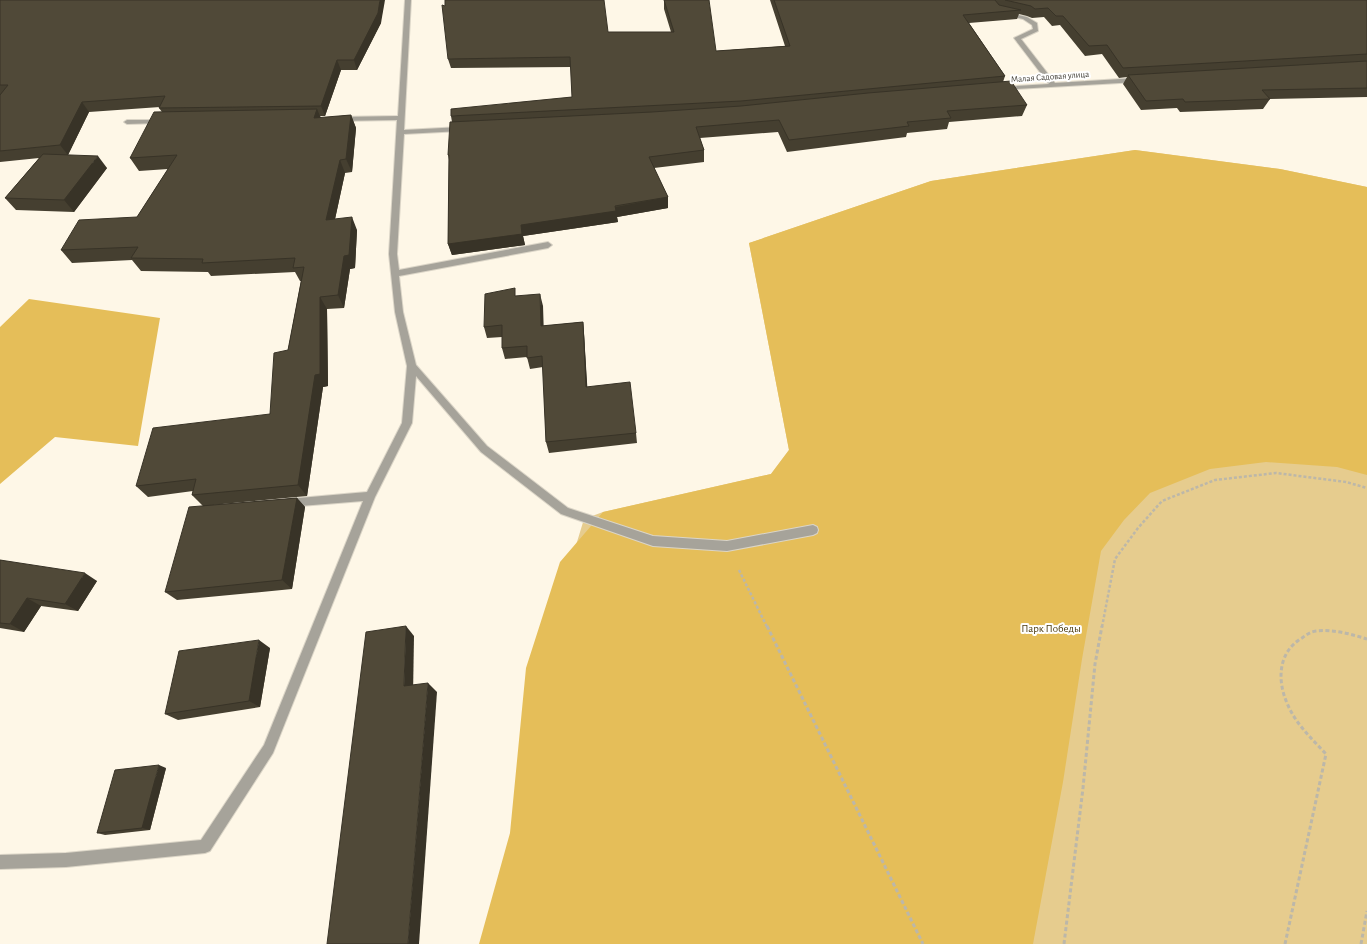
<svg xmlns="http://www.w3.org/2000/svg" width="1367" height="944" viewBox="0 0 1367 944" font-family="'Alegreya Sans',sans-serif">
  <rect width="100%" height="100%" fill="#fef7e7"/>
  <!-- green -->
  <polygon fill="#e6cc8e" points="1135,150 1280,169 1367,187 1367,944 529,944 566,578 584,519 603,512 771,474 789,450 749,243 931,181"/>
  <!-- forest -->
  <g fill="#e5be59">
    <polygon points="1135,150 1280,169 1367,187 1367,475 1337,467 1266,462 1210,469 1150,493 1124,520 1101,551 1082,659 1063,782 1033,944 479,944 510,833 526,668 560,562 603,512 771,474 789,450 749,243 931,181"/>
    <polygon points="29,299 160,318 138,446 55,437 0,484 0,327"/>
  </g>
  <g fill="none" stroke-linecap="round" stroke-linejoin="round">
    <defs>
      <g id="minor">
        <polygon points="405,0 411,0 404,130 461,127 465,129 461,131 404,134 397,254 399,270 548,242 552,245 548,248 399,276 403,312 416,365 487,446 568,508 653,536 727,541 813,525 817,527 818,530 817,533 813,535 727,551 653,546 561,514 481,452 416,376 412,423 375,497 273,753 210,851 205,853 66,867 0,869 0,855 66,853 201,840 264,745 363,501 288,507 284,506 283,503 284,500 288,499 367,492 402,423 407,366 395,312 389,254 397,120 339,121 336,119 339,117 398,116"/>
        <polygon points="987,0 993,0 1001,11 1027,17 1037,23 1038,31 1021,39 1055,83 1137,78 1140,80 1137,82 1000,90 999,89 1002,87 1049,84 1014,38 1033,29 1032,25 1023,19 997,13"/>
        <polygon points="161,120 163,121 163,123 127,124 124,122 127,120"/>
      </g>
    </defs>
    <!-- minor casing -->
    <use href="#minor" stroke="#dbd5c7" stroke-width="2"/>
    <!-- path-far1 -->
    <g stroke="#bcb7a9" stroke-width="2.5" stroke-dasharray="3 2" stroke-linecap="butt">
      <polyline points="739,570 767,627"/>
      <polyline points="1102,627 1115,559 1138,528 1162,501 1215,480 1276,473 1346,482 1367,488"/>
    </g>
    <!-- path -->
    <g stroke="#bcb7a9" stroke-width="3" stroke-dasharray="4 2.5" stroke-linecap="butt">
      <polyline points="767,626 923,944"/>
      <polyline points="1064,944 1083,788 1095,664 1102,626"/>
      <path d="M1285,944l41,-190c-15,-16 -31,-31 -39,-51 -10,-23 -9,-51 15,-65 4,-3 8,-6 14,-7 17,-2 35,3 51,8"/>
      <polyline points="1361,944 1367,911"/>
    </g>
    <!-- minor -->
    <use href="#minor" fill="#a6a39a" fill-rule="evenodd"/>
  </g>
  <!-- wall -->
  <g fill="#453f30">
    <polygon points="0,0 381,23 357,70 341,70 325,116 320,116 321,118 351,115 356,128 352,172 345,173 335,219 357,230 355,268 350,269 344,308 327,309 328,386 323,387 307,496 212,505 297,498 305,507 292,589 177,600 165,592 203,506 192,495 193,491 148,497 136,486 270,414 288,350 301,281 300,281 295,272 211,276 208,272 141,271 132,260 72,263 61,250 137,217 168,169 139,171 130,158 162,112 159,108 160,107 89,112 68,155 107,168 74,212 16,210 5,198 39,158 0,162"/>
    <polygon points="664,0 716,51 785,46 770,0 1367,0 1367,97 1270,99 1263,109 1180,112 1177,108 1141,110 1123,84 1127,77 1119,78 1102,54 1085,56 1060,25 1052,26 1044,17 1032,18 1027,16 1019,14 1017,19 969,23 1005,76 1003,82 1027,105 1022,116 949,122 947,129 907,133 906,137 787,152 778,132 700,138 704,150 704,162 654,168 668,197 668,208 617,217 618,222 523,236 525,245 452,255 448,244 449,160 448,155 452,122 451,116 572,97 571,67 451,68 448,59 608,32 671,32 664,9"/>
    <polygon points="517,296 543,306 543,326 583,322 584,334 587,387 636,433 637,443 549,453 546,442 543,367 530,369 527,357 505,359 502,348 502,337 487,338 484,327"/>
    <polygon points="0,560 97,581 78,611 41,606 24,632 0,628"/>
    <polygon points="270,648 260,707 178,720 165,714"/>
    <polygon points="166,768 150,830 105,835 97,833"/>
  </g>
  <!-- shaded-wall -->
  <g fill="#383327">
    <polygon points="380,0 385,0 381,23 357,70 354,60"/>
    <polygon points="337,60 341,70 325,116 321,106"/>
    <polygon points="82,102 89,112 68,155 60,145"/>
    <polygon points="317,109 323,123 314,118"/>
    <polygon points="351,115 356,128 352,172 346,159"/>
    <polygon points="98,156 107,168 74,212 64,200"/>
    <polygon points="340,160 345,173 332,233 326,220"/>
    <polygon points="668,197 668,208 617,217 618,222 523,236 525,245 452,255 448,244 521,225"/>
    <polygon points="352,217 357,230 355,268 350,269 344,308 338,295 344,256"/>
    <polygon points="540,294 543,306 544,337 541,326"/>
    <polygon points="320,297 327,309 328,386 323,387 307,496 298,485"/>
    <polygon points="583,322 584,334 588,398 586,387"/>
    <polygon points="297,498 305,507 292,589 282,580"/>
    <polygon points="85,573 97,581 78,611 65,604"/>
    <polygon points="27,598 41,606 24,632 10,624"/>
    <polygon points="406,626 414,636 413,695 404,686"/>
    <polygon points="259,640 270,648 260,707 249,701"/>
    <polygon points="428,683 437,692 419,944 408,944"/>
    <polygon points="159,765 166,768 150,830 142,828"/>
  </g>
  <!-- building -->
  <g fill="#504938" stroke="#383327">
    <polygon points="0,0 380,0 378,13 354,60 337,60 321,106 159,108 165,96 82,102 60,145 0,151 0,95 8,85 0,85"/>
    <polygon points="445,0 604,0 608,32 674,32 664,0 709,0 716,51 790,46 774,0 995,0 999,5 1021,10 963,15 1005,76 741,101 451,116 451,109 572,97 570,57 448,59 442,5 445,6"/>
    <polygon points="1005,0 1367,0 1367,54 1123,68 1107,45 1089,46 1063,16 1056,16 1048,8 1035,9 1031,6"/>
    <polygon points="1367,61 1367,88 1262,90 1270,99 1185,102 1183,99 1146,101 1128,75"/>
    <polygon points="1011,81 1027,105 947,111 951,118 907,122 909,126 789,140 779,120 696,127 704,150 649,157 668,197 615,206 616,211 521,225 522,234 448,244 449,155 448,155 450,122 652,112 741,106 868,93"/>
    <polygon points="317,109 314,118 351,115 346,159 340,160 326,220 352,217 349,255 344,256 338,295 320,297 320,374 315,375 298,485 192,495 196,479 136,486 153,428 270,414 274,353 288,350 304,267 293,268 295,258 202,263 203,259 131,258 138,247 61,250 79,220 137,217 177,155 130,158 154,112"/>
    <polygon points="43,154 98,156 64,200 5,198"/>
    <polygon points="515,288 515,296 540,294 541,326 583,322 586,387 630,382 636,433 546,442 542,356 527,358 527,346 502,348 502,325 484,327 485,294"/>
    <polygon points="297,498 282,580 165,592 189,507"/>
    <polygon points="0,560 85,573 65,604 27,598 10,624 0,623"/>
    <polygon points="406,626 404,686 428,683 408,944 327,944 366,632"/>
    <polygon points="259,640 249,701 165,714 179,651"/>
    <polygon points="159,765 142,828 97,833 115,770"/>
  </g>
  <g text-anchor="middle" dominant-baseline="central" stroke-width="4" stroke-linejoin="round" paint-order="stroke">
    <!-- far-street labels -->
    <g font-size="9" fill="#3e3b33" stroke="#fff">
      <text transform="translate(1050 77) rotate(-4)">Малая Садовая улица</text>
    </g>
    <!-- park labels -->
    <g font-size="11" fill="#4b3b10" stroke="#fff">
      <text x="1051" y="628">Парк Победы</text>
    </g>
  </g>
</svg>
